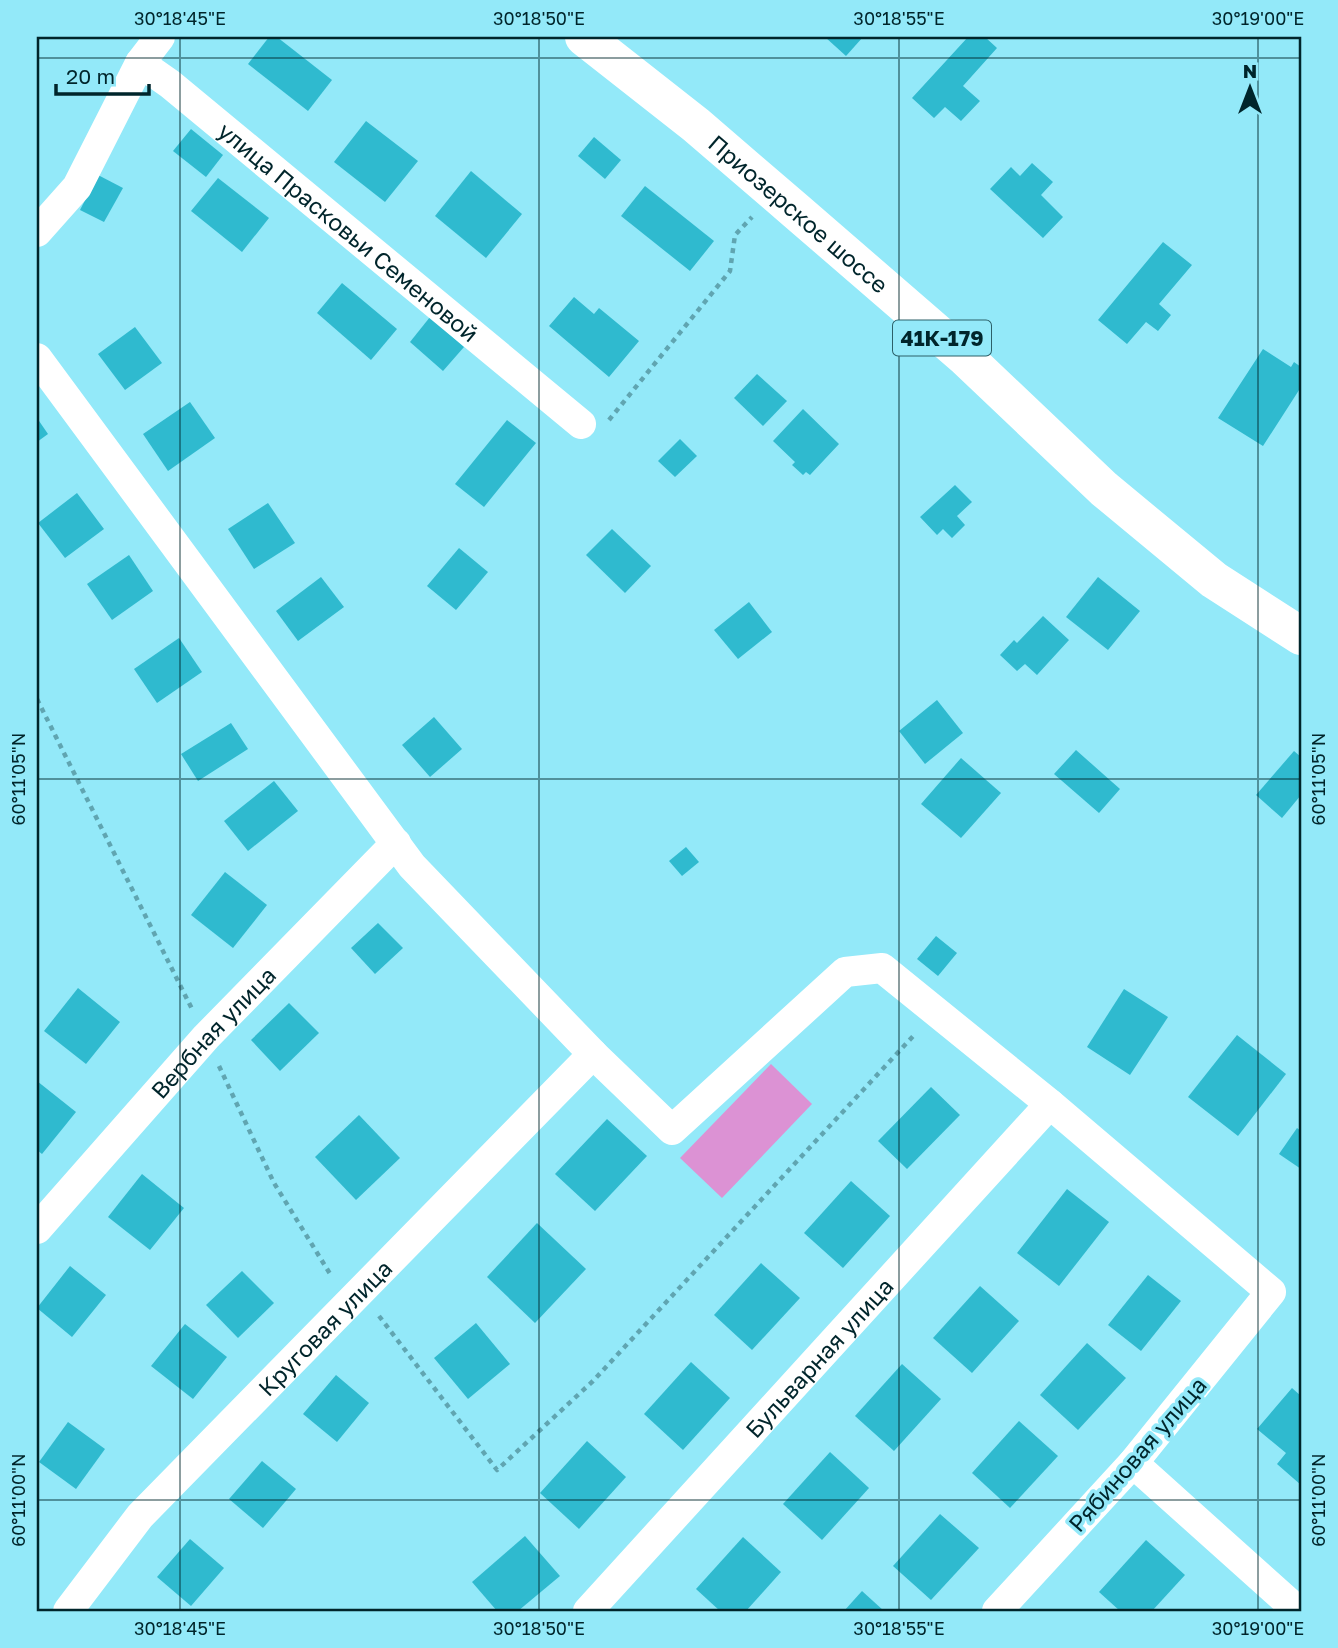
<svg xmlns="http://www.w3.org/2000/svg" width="1338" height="1648" viewBox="0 0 1338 1648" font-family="'Golos Text',sans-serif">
  <rect width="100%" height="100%" fill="#93e9f9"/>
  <!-- green -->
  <polygon fill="#dc92d4" points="771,1064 812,1104 722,1198 680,1158"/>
  <!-- building -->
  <g fill="#2fbacf">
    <polygon points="269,37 277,37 332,80 308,111 248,64"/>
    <polygon points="825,37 863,37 846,56"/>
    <polygon points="968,37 985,37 997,48 963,86 980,101 961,121 945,107 934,118 912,98"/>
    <polygon points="366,121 418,161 385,202 334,162"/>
    <polygon points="191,129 223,155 206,177 173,151"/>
    <polygon points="594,137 621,160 605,179 578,156"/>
    <polygon points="1032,163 1053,182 1041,195 1063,217 1043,238 990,189 1011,167 1020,176"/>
    <polygon points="471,171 522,214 486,258 435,216"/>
    <polygon points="98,175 123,188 104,222 80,210"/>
    <polygon points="218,178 269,218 242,252 191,211"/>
    <polygon points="645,186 714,241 690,271 621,216"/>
    <polygon points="1163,242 1192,265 1159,304 1171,315 1158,331 1146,322 1127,344 1098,320"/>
    <polygon points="342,283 397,329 371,360 317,313"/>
    <polygon points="574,297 594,314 599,308 639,341 609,377 549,326"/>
    <polygon points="430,317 464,347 443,371 410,342"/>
    <polygon points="135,327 162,363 125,390 98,354"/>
    <polygon points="1263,349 1291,367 1294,362 1301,367 1301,387 1263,446 1218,418"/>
    <polygon points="757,374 787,401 763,426 734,398"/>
    <polygon points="190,402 215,438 168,471 143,434"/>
    <polygon points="803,409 839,444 810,475 806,472 803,475 792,465 795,462 773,441"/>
    <polygon points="37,418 48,434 37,442"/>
    <polygon points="507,420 536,443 484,507 455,484"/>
    <polygon points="680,439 697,456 675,477 658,461"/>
    <polygon points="955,485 972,502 957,516 965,525 952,538 943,529 937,535 920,517"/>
    <polygon points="77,493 104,529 65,558 38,523"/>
    <polygon points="268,503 295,543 254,569 228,529"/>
    <polygon points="612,529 651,566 625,593 586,555"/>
    <polygon points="459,548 488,572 456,610 427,586"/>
    <polygon points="129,555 153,591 112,620 87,584"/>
    <polygon points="321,577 344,607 298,641 276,611"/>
    <polygon points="1098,577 1140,611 1108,650 1066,617"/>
    <polygon points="749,602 772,632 738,659 714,630"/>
    <polygon points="1043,616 1069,640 1037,675 1025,664 1017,671 1000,655 1014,640 1017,643"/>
    <polygon points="179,638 202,672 157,703 134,669"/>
    <polygon points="937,700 963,733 925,764 899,731"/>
    <polygon points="434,717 462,749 430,777 402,745"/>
    <polygon points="231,723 248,749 198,781 181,754"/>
    <polygon points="1076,750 1120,789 1099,813 1054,774"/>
    <polygon points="1294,751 1301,757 1301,795 1282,818 1256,795"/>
    <polygon points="961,758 1001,793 961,838 921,804"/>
    <polygon points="274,781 298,811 248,851 224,821"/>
    <polygon points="686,847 699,862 682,876 669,861"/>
    <polygon points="225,872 267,905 233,948 191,915"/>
    <polygon points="378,923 403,948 375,974 351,948"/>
    <polygon points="936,936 957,953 938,976 917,959"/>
    <polygon points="78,988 120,1022 86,1064 44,1031"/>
    <polygon points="1124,989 1168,1017 1130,1075 1087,1047"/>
    <polygon points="289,1003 319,1033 280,1071 251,1040"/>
    <polygon points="1237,1035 1286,1074 1238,1136 1188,1097"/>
    <polygon points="37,1081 76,1112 42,1154 37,1150"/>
    <polygon points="931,1087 960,1115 907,1169 878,1141"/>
    <polygon points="359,1115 400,1158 356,1200 315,1157"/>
    <polygon points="607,1119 647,1156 595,1211 555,1174"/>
    <polygon points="1297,1128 1301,1131 1301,1169 1279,1154"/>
    <polygon points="142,1174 184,1208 150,1250 108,1217"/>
    <polygon points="851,1181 890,1216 843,1268 804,1233"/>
    <polygon points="1067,1189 1109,1222 1059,1286 1017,1253"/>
    <polygon points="537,1223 586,1269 535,1323 487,1277"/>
    <polygon points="761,1263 800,1298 752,1350 714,1315"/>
    <polygon points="70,1266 106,1295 72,1337 37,1308"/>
    <polygon points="242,1271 274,1303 238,1338 206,1305"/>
    <polygon points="1148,1275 1181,1301 1141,1351 1108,1325"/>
    <polygon points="980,1286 1019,1321 972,1373 933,1338"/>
    <polygon points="476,1323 510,1364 468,1399 434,1358"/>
    <polygon points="185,1324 227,1357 193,1399 151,1366"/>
    <polygon points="1087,1343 1126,1378 1078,1430 1040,1395"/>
    <polygon points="691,1362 730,1398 683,1450 644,1414"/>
    <polygon points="902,1364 941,1399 894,1451 855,1416"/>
    <polygon points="336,1375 369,1403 337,1442 303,1414"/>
    <polygon points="1292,1388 1301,1396 1301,1485 1277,1464 1286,1453 1257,1429"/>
    <polygon points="1019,1421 1058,1456 1010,1508 972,1473"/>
    <polygon points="68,1422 105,1449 76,1489 39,1462"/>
    <polygon points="587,1441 626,1477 579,1529 540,1493"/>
    <polygon points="830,1452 869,1488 822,1540 783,1504"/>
    <polygon points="262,1461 296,1489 263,1528 229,1499"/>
    <polygon points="940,1514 979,1548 931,1600 893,1566"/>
    <polygon points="525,1536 560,1576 518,1611 497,1611 472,1582"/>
    <polygon points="743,1537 781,1572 746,1611 720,1611 696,1589"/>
    <polygon points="190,1539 224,1568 191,1606 157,1577"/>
    <polygon points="1146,1540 1185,1575 1152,1611 1120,1611 1099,1592"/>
    <polygon points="862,1591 884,1611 844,1611"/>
  </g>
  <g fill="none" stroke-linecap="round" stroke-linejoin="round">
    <!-- path -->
    <g stroke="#60a5b1" stroke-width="4.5" stroke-dasharray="5 5" stroke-linecap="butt">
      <polyline points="609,420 730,271 735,235 752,217"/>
      <polyline points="37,699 193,1011"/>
      <polyline points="219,1066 274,1183 332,1277"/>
      <polyline points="379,1316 497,1470 593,1381 916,1033"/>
    </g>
    <!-- minor -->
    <g stroke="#fff" stroke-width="30">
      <path id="s1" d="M160,37l-20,26 30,21 411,340"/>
      <polyline points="37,232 77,187 140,63"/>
      <polyline points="37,358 412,866 593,1054 672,1130 845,972 882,968 1050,1104 1271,1292 1133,1463 997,1611"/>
      <path id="s2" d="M37,1229l169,-192 190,-194"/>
      <polyline points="1133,1463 1298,1611"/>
      <path id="s3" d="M68,1611l72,-95 453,-462"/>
      <path id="s4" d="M588,1611l462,-507"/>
    </g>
    <!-- primary -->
    <path stroke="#fff" stroke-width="38" id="s5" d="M584,37l112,88 100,86 170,147 138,131 110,91 87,56"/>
  </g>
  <!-- ticks -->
  <path fill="none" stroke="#00252b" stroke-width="2" stroke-opacity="0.45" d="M180,37v1574M539,37v1574M899,37v1574M1258,37v1574M37,58h1264M37,779h1264M37,1500h1264"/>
  <g text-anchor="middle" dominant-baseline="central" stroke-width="7" stroke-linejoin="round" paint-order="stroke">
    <!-- shield labels -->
    <rect fill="#93e9f9" stroke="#2c6069" stroke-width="2" x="893" y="320.5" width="98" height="35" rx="5"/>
    <g font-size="21" font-weight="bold" fill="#00252b">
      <text x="942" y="338">41К-179</text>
    </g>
    <!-- street labels -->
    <g font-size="23" fill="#00252b" stroke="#93e9f9">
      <text stroke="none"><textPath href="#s5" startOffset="278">Приозерское шоссе</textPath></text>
      <text stroke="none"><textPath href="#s1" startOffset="301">улица Прасковьи Семеновой</textPath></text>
      <text stroke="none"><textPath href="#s2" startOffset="264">Вербная улица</textPath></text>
      <text stroke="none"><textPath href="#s3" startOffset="383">Круговая улица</textPath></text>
      <text stroke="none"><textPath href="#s4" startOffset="343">Бульварная улица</textPath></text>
      <text transform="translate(1137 1454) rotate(-49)">Рябиновая улица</text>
    </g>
  </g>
  <!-- border -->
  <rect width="1338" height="1648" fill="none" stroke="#93e9f9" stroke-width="77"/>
  <!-- north arrow -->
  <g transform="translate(1250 88)" stroke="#93e9f9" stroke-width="5" paint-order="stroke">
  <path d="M0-5L12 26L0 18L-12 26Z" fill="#00252b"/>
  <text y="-10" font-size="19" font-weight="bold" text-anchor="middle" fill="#00252b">N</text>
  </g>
  <!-- scale -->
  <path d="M56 84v10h93v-10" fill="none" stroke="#00252b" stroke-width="3.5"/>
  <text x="66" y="84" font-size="21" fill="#00252b" stroke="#93e9f9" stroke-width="5" paint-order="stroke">20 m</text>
  <rect x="38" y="38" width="1262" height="1572" fill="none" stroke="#00252b" stroke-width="2.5"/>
  <g font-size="18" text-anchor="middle" fill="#00252b">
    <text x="180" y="25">30°18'45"E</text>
    <text x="539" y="25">30°18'50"E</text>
    <text x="899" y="25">30°18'55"E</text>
    <text x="1258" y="25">30°19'00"E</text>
    <text transform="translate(19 779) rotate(-90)" y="6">60°11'05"N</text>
    <text transform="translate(1319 779) rotate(-90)" y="6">60°11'05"N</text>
    <text transform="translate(19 1500) rotate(-90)" y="6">60°11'00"N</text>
    <text transform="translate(1319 1500) rotate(-90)" y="6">60°11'00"N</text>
    <text x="180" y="1635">30°18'45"E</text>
    <text x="539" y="1635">30°18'50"E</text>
    <text x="899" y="1635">30°18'55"E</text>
    <text x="1258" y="1635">30°19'00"E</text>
  </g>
</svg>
